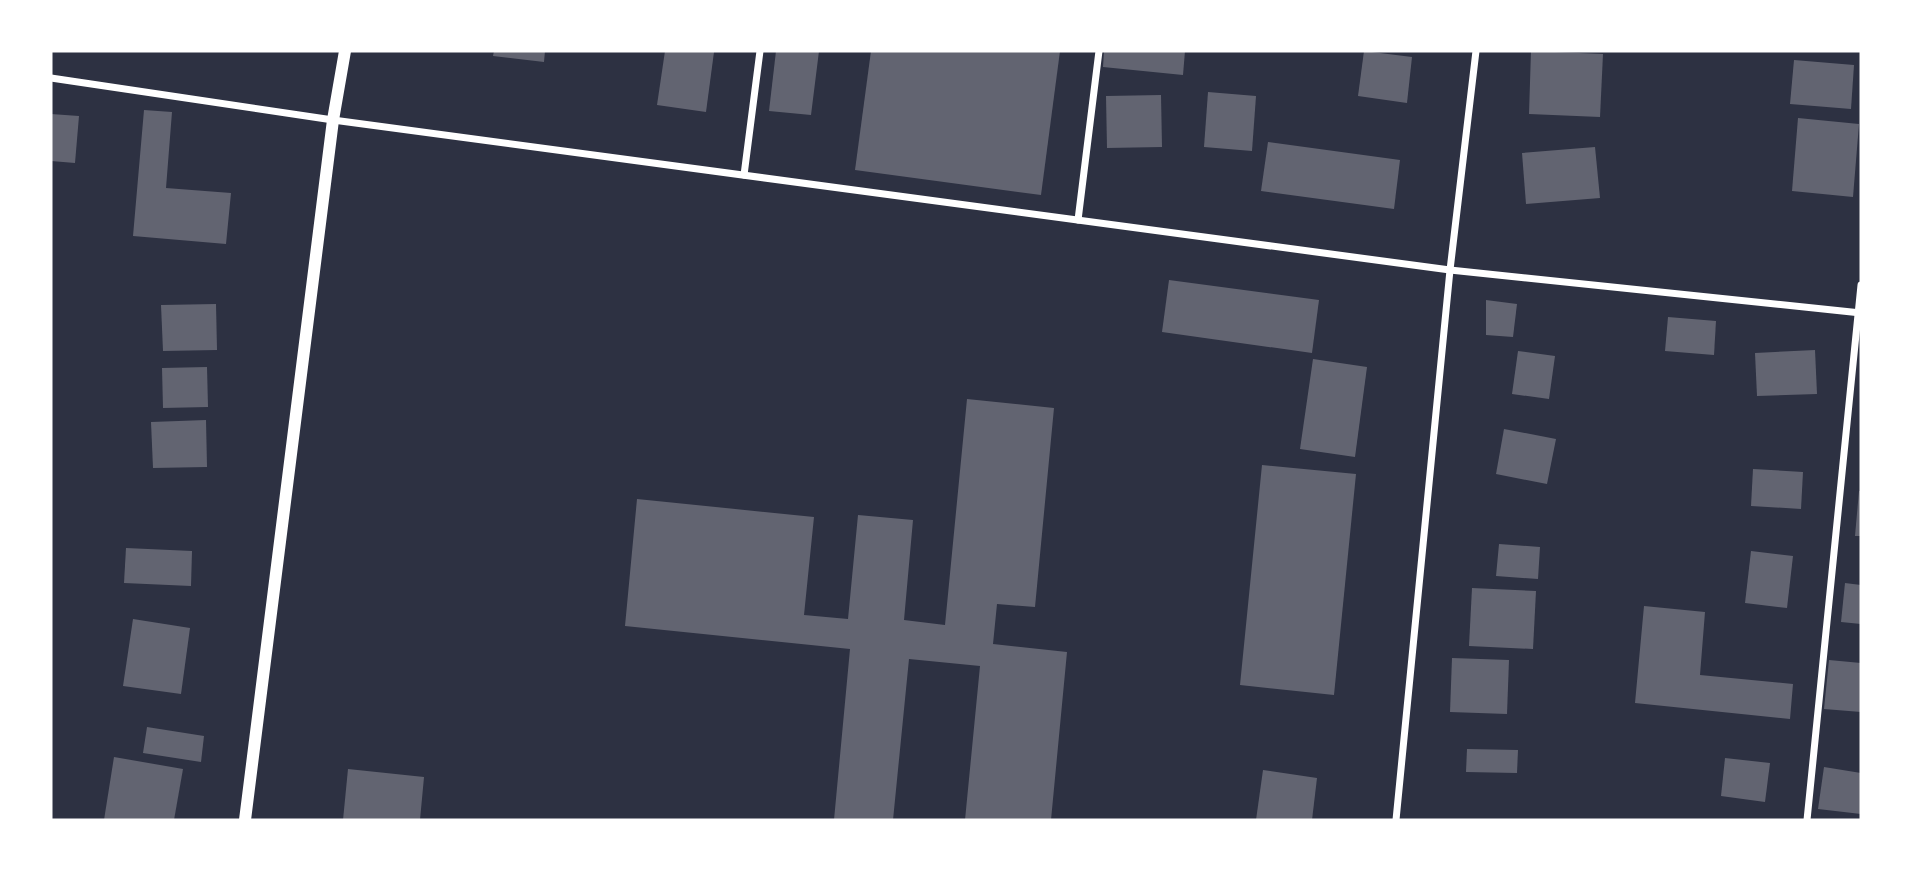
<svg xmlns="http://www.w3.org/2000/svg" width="1912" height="871" viewBox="0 0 1912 871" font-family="Mulish,sans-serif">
  <rect width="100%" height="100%" fill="#2d3142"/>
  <!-- building -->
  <g fill="#626471">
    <polygon points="494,51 545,51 544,62 493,56"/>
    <polygon points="665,51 714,52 706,112 657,105"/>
    <polygon points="776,51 819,51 811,115 769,111"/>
    <polygon points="871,51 1060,51 1041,195 855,170"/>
    <polygon points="1104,51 1185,51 1183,75 1103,67"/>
    <polygon points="1364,51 1412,57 1407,103 1358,96"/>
    <polygon points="1531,51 1603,54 1600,117 1529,114"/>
    <polygon points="1794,60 1854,65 1851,109 1790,104"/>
    <polygon points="1208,92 1256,96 1252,151 1204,147"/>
    <polygon points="1161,95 1162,147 1107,148 1106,96"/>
    <polygon points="144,110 172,112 166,188 231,193 226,244 133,236"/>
    <polygon points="51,114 79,116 75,163 51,161"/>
    <polygon points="1798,118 1859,124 1853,197 1792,191"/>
    <polygon points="1268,142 1400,160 1394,209 1261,191"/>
    <polygon points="1595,147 1600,198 1526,204 1522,153"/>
    <polygon points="1169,280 1319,300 1312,353 1162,332"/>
    <polygon points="1486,300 1517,304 1513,337 1486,335"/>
    <polygon points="216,304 217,350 163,351 161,305"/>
    <polygon points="1668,317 1716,321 1714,355 1665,351"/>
    <polygon points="1815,350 1817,394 1757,396 1755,353"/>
    <polygon points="1518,351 1555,356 1549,399 1512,394"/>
    <polygon points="1313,359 1367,367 1355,457 1300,449"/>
    <polygon points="207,367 208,407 163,408 162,368"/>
    <polygon points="967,399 1054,408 1035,607 997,604 993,644 1067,652 1051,820 965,820 980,666 909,659 893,820 834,820 850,649 625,626 637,499 814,517 804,615 848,619 858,515 913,520 904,620 945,625"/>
    <polygon points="206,420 207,467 153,468 151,422"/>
    <polygon points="1504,429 1556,439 1547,484 1496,474"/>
    <polygon points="1262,465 1356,474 1334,695 1240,685"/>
    <polygon points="1753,469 1803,472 1801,509 1751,506"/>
    <polygon points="1859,491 1861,491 1861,536 1855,536"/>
    <polygon points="1499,544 1540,547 1538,579 1496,576"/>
    <polygon points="126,548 192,551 191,586 124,583"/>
    <polygon points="1751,551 1793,556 1787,608 1745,603"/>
    <polygon points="1845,583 1861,585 1861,624 1841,622"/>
    <polygon points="1472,588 1536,591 1533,649 1469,646"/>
    <polygon points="1644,606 1705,612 1700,675 1793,684 1790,719 1635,703"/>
    <polygon points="133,619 190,628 181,694 123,686"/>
    <polygon points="1452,658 1509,660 1507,714 1450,712"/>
    <polygon points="1829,660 1861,663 1861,712 1824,709"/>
    <polygon points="147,727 204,736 201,762 143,753"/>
    <polygon points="1467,749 1518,750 1517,773 1466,772"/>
    <polygon points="114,757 183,769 174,820 104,820"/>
    <polygon points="1725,758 1770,763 1765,802 1721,796"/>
    <polygon points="1824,767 1861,773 1861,814 1818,809"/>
    <polygon points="348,769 424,777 420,820 343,820"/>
    <polygon points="1263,770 1317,778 1312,820 1256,820"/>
  </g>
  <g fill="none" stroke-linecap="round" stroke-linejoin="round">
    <!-- minor -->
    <g stroke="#fff" stroke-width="7">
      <polyline points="51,78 333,120 1450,270 1861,313"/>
      <polyline points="744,175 760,51"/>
      <polyline points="1078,220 1099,51"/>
      <polyline points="1396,820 1450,270 1476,51"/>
      <polyline points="1807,820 1861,285"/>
    </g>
    <!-- tertiary -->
    <polyline stroke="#fff" stroke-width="12" points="245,820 333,120 345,51"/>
  </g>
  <!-- border -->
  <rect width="1912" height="871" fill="none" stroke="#ffffff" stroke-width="105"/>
</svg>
